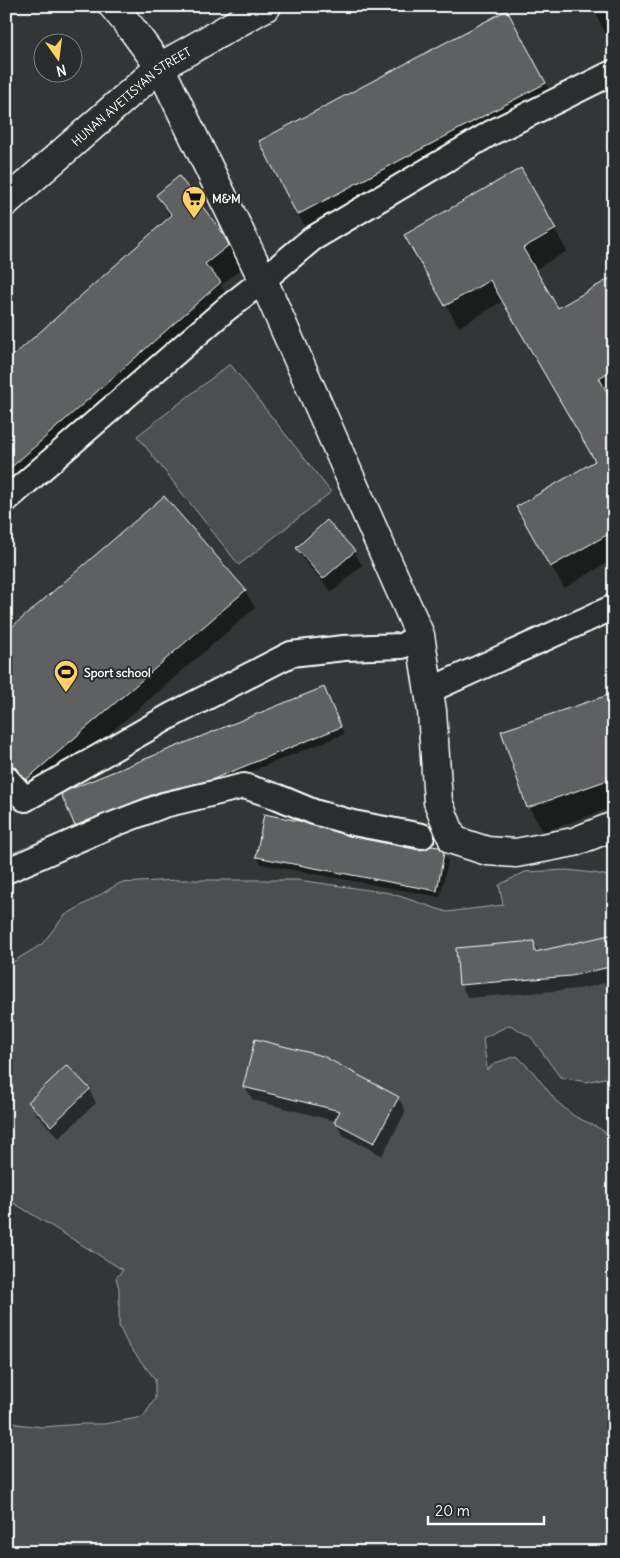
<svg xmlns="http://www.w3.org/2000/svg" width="620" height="1558" viewBox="0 0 620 1558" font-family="Delius,sans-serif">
  <rect width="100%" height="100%" fill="#333536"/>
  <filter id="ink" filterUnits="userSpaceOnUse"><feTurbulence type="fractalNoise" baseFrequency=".02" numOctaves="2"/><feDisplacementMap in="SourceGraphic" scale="10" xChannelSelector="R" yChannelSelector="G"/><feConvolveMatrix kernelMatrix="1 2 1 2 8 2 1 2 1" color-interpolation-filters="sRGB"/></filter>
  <g filter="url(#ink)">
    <!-- green -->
    <g fill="#4c4f50" stroke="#a6a7a8">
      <polygon points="230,364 331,492 239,565 137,436"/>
      <polygon points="567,870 594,873 614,877 614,1076 586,1082 560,1077 531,1037 510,1025 483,1038 487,1070 495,1063 517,1056 534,1073 556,1101 574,1116 597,1127 614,1138 614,1552 6,1552 6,1417 17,1424 42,1427 83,1424 104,1424 143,1417 155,1399 155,1379 128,1345 119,1326 119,1288 116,1278 123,1270 12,1202 6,1200 6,966 42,944 64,916 120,883 176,880 298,880 390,893 447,912 503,905 499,885 525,872"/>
    </g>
    <!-- shadow -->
    <g fill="#0007">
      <polygon points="592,6 614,6 614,51"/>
      <polygon points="521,36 559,108 312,238 298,214"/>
      <polygon points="520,170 567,251 534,270 557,310 614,277 614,397 610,399 614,406 614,559 564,588 517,507 596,462 503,301 459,327 406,236"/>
      <polygon points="157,195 221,232 241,269 221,285 233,306 24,491 6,472 170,218"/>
      <polygon points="297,549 354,552 362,565 332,592 305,562"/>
      <polygon points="245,591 255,608 37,796 6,786 6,634"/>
      <polygon points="614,694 614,807 543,832 529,807"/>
      <polygon points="327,695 344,734 215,786 80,832 76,825"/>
      <polygon points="6,802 14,816 6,823"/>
      <polygon points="350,838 419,851 443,853 448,861 440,897 261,864 257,857"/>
      <polygon points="614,935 614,981 579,989 468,998 461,985 533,943 539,952"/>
      <polygon points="245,1087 398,1098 406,1111 382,1156 343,1135 335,1121 253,1100"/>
      <polygon points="89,1089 96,1103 59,1138 37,1115 29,1102"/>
    </g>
    <!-- building -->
    <g fill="#5f6162" stroke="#fff">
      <polygon points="507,10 546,83 297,215 259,141"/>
      <polygon points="521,168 556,229 523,248 558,308 614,276 614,369 599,378 614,404 614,531 550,567 516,507 595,461 490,280 445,306 404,235"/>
      <polygon points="179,176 222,232 229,245 205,264 221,282 6,472 6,362 172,215 156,195"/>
      <polygon points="164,496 246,590 26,780 16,768 11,765 6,765 6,632"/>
      <polygon points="327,520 355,551 323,579 296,548"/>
      <polygon points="324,687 341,727 211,780 159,792 75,826 61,794 68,790"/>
      <polygon points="614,693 614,778 527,808 501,731"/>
      <polygon points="264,814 299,821 350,836 419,850 426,849 431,846 439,847 444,853 437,891 256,857"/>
      <polygon points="614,934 614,966 571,976 459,985 456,948 534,941 535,952"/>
      <polygon points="255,1039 323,1056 399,1097 374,1143 334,1122 340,1111 243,1087"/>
      <polygon points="67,1065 90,1089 51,1126 28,1102"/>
    </g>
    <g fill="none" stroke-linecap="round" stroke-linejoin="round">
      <defs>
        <g id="lane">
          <polyline points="6,500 225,310 263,280 312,239 491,133 614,72"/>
          <polyline points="428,691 614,607"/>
          <polyline points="6,778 25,799 172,715 291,654 344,648 402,646 420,635"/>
          <polyline points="6,871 109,826 164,805 244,786 278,797 314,812 353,823 422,836"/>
        </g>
        <polyline id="street" points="160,67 263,280 420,635 432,711 438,802 453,840 487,851 516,853 574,842 614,826"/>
        <polyline id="secondary" points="113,6 132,29 160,67"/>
        <g id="highway">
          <path id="s1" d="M6,202l154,-135 107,-61"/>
        </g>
      </defs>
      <!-- lane casing -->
      <use href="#lane" stroke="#fff" stroke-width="28"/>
      <!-- street casing -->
      <use href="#street" stroke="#fff" stroke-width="31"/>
      <!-- secondary casing -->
      <use href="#secondary" stroke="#fff" stroke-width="31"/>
      <!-- highway casing -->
      <use href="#highway" stroke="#fff" stroke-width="31"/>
      <!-- lane -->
      <use href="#lane" stroke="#2a2d2e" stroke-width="24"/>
      <!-- street -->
      <use href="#street" stroke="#2a2d2e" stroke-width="28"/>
      <!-- secondary -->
      <use href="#secondary" stroke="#2a2d2e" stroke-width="28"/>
      <!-- highway -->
      <use href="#highway" stroke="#2a2d2e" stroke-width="28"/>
    </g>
  </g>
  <!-- icons -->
  <defs>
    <symbol id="supermarket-pin" viewBox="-11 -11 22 30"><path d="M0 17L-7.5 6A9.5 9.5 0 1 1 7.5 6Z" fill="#ffd166" stroke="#2a2d2e"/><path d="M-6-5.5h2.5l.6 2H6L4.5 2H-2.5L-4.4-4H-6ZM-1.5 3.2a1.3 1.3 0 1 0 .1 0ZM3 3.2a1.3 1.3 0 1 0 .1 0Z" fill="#111"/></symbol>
    <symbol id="stadium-pin" viewBox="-11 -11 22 30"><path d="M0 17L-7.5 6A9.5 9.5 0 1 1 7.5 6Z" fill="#ffd166" stroke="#2a2d2e"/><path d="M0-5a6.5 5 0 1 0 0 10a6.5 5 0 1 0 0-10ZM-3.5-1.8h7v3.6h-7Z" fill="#111"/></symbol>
  </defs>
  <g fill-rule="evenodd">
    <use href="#supermarket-pin" x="180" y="184" width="28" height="38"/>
    <use href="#stadium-pin" x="52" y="658" width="28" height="38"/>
  </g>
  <g text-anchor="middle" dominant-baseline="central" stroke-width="4" stroke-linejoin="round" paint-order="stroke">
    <!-- street labels -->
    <g font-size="12" fill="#fff" stroke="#2a2d2e">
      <text stroke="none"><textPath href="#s1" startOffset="164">HUNAN AVETISYAN STREET</textPath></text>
    </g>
    <!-- poi labels -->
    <g font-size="12" font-weight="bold" fill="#fff" stroke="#2a2d2e" text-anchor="start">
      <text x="212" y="198">M&amp;M</text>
      <text x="84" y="672">Sport school</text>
    </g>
  </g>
  <!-- margin -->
  <rect width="620" height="1558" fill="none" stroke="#2a2d2e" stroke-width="25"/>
  <rect x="12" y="12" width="595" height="1533" fill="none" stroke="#fff" stroke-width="2" filter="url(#ink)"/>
  <!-- north arrow -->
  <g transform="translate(58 58) rotate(166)"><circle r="24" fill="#2a2d2e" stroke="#7f8182"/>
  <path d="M0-4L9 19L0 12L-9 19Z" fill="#ffd166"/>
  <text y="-8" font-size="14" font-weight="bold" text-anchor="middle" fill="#ffffff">N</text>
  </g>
  <!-- scale -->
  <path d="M428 1516v8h116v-8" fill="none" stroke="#ffffff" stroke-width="2.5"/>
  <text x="435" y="1516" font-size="15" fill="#ffffff" stroke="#2a2d2e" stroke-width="4" paint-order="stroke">20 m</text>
</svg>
